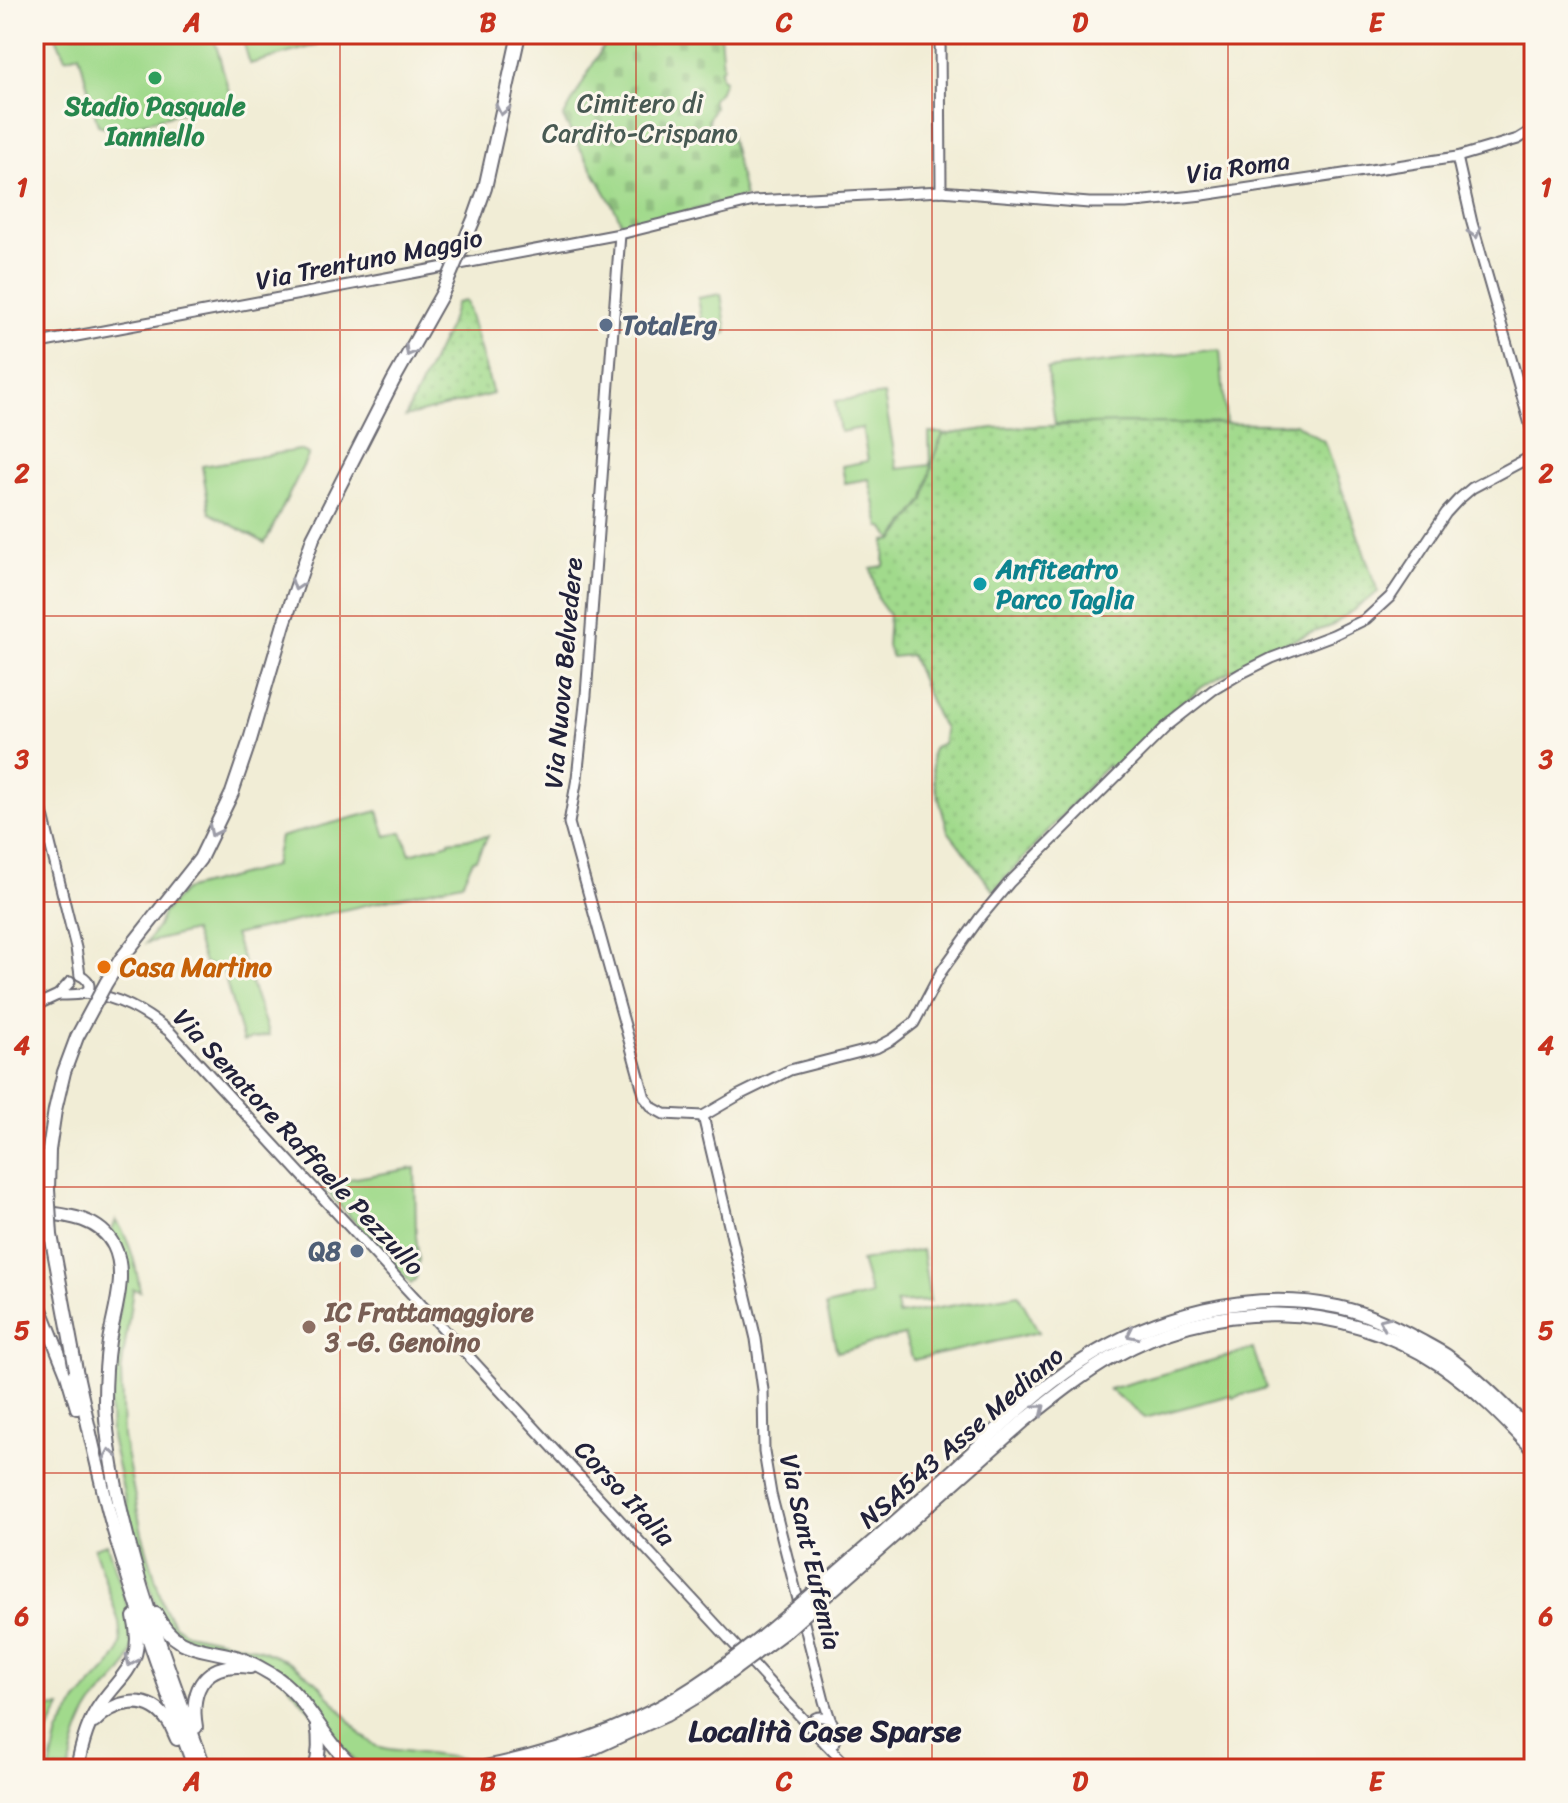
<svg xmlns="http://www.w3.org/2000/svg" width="1568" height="1803" viewBox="0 0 1568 1803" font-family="Sriracha,sans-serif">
  <defs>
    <pattern id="cemetery-stones" width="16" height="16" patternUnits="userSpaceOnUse" patternTransform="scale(2)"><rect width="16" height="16" fill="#a1da8c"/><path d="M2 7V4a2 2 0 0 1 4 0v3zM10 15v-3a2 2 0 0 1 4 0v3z" fill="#8abb7a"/></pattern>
    <pattern id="park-dots" width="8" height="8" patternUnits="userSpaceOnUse" patternTransform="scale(2)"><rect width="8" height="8" fill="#a1da8c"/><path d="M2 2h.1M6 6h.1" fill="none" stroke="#8abb7a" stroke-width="1.8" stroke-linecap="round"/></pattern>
  </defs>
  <rect width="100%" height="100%" fill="#fbf7ec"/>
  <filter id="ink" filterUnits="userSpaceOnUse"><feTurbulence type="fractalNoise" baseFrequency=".0125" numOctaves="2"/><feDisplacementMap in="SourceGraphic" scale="16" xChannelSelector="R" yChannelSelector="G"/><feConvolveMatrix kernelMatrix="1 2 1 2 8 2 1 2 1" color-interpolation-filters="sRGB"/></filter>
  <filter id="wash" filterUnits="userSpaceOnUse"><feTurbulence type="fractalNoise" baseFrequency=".006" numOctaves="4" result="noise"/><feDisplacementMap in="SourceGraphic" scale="32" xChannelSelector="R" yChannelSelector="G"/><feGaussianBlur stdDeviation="1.8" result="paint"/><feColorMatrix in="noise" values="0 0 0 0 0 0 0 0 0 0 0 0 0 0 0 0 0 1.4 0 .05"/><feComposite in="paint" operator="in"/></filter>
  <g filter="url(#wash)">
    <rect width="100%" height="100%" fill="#f1edd6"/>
    <!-- grass -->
    <g fill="#a1da8c" stroke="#627e64" stroke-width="2">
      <polygon points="67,34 213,34 231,99 115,130 98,125 79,54 65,58 56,37"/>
      <polygon points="241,34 313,34 317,45 250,64"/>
      <polygon points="721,294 727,333 705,337 698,298"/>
      <polygon points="1220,349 1226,424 1055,424 1047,369"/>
      <polygon points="884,395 897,469 930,465 929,433 942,433 943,435 934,456 924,500 894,538 894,541 883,527 880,527 869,479 845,483 842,466 868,461 862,428 840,432 835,401"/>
      <polygon points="299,450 309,454 265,543 210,513 202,466"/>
      <polygon points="378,811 386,836 402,832 410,854 449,843 449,841 488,836 476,859 473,860 462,883 234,935 269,1035 243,1041 223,971 204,963 193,931 146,943 158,926 163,913 184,890 274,866 280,837"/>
      <polygon points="415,1168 416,1236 419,1261 416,1278 411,1284 320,1184"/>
      <path d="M116,1220c15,22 20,45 24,71l-7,-2 -12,83 2,65 19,96 22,75 9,16 13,9 67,14 37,15 27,20 45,53 14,11 13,3 84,11 -49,9 -63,-1 -88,-100 -92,-27 -23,-28 -30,-101 -17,-75 -2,-45 3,-42 11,-64 -12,-53z"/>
      <polygon points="922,1250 930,1301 896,1303 898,1315 1018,1294 1039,1332 913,1360 904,1335 837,1352 826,1306 871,1295 861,1261"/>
      <polygon points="1253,1349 1266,1388 1233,1398 1231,1395 1145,1418 1109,1389"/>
      <path d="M107,1544c9,29 33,85 23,113 -6,20 -27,32 -38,49 -12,18 -19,41 -22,63h-20l8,-36 19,-32 33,-35 8,-13 3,-9 -2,-22 -25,-74z"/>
      <polygon points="61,1707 45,1738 39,1769 34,1769 34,1712 46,1708"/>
    </g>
    <!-- cemetery -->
    <polygon fill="url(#cemetery-stones)" stroke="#627e64" stroke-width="2" points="685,34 720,34 723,67 720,70 721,78 724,80 719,93 712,99 714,107 708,120 711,129 728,127 745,197 623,228 617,213 563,118 606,41"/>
    <!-- park -->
    <g fill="url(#park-dots)" stroke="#627e64" stroke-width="2">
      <polygon points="466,301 493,394 405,417 449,326 456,303"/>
      <polygon points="1118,423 1296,424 1325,442 1378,592 1333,625 1272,648 1202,687 1154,728 1112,774 1108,764 994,891 948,831 934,781 931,754 934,747 943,743 944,728 936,715 911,655 892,657 887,646 889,615 878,600 871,568 884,566 885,541 894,540 924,500 934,456 943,435 993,428"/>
    </g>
  </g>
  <g filter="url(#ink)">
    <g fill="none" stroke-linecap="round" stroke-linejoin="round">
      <defs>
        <g id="tertiary">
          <polyline points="940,34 941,191"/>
          <polyline points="1457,157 1472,223 1534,438"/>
          <polyline points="620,234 586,695 577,778 569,823 645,1098 653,1108 664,1114 703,1116 739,1095 790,1070 876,1048 893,1039 914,1023 941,972 979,919 1009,883 1167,726 1213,690 1240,674 1272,658 1333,635 1366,619 1390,597 1446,513 1458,500 1472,488 1534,455"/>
          <polyline points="34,344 620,234 754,201 941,191 1089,203 1126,203 1203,195 1457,157 1518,139 1534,129"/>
          <polyline points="34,779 76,948 80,975"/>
          <path d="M84,993c34,3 60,18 86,39l644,699"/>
          <path d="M58,995c7,0 16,0 22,-1 14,-3 10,-14 0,-19"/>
          <polyline points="34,1006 58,995 70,982"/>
          <path d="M703,1116l53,223 7,51 1,62 7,42 53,207 12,36 -3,7h-6c-4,-3 -13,-10 -14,-16 -4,-13 11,-14 19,-6"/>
          <path d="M34,1210l6,2c4,10 4,19 -6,25"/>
          <polyline points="825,1743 850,1769"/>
        </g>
        <g id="trunk">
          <path d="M40,1212c27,3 60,6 74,34 14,28 0,66 -5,95 -3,20 -4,41 -4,61 1,30 6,60 12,90 19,95 55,186 88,277"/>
          <polyline points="34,1292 67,1374 77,1408"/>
          <path d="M76,1370c12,54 23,108 38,161 24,81 52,159 81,238"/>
          <path d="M156,1614c18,36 41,33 76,42 14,3 27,11 39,18 38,22 52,69 86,95"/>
          <path d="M94,1722c21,-22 54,-29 74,-1 4,5 6,12 9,18"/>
          <path d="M196,1727c-7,-41 11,-66 54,-60"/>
          <path d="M77,1769c4,-22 10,-46 23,-64 24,-34 45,-41 34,-88"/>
          <path d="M315,1769c5,-16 5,-29 2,-45"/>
        </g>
      </defs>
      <!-- tertiary casing -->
      <use href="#tertiary" stroke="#6a6971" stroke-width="13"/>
      <!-- trunk casing -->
      <use href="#trunk" stroke="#6a6971" stroke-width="16"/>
      <!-- tertiary -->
      <use href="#tertiary" stroke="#fff" stroke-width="9"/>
      <!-- trunk -->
      <use href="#trunk" stroke="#fff" stroke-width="12"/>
      <defs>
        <g id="trunk-bridge">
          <polyline points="76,1370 51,1235 48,1190 49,1150 55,1110 64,1072 77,1037 106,983 121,959 200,859 232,793 250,740 284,624 313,538 393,381 442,294 474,219 485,188 519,34"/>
          <path d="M475,1769c78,-15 155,-39 222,-84 47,-31 89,-68 132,-105 40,-35 79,-69 118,-104 43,-40 85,-82 134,-114 73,-48 170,-74 257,-55 29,6 56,19 81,33 9,5 19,10 28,16 32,23 60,51 87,80"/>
          <path d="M522,1769l63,-17 81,-37 35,-21 86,-64 237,-209c29,-23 57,-46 89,-64 102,-58 227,-58 326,7 35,23 66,55 95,86"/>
        </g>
      </defs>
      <!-- trunk-bridge casing -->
      <use href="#trunk-bridge" stroke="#6a6971" stroke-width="16" stroke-linecap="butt"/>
      <!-- trunk-bridge -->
      <use href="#trunk-bridge" stroke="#fff" stroke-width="12"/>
    </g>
    <!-- one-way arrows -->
    <defs><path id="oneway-chevron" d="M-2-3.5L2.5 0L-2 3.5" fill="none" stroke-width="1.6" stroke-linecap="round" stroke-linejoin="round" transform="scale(2)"/></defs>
    <g stroke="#9c9ca7">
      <use href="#oneway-chevron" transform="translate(502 110) rotate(102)"/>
      <use href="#oneway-chevron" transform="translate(1475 233) rotate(73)"/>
      <use href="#oneway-chevron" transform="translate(410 351) rotate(119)"/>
      <use href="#oneway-chevron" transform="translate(297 585) rotate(109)"/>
      <use href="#oneway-chevron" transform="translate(214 831) rotate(116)"/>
      <use href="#oneway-chevron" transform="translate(1384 1322) rotate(-156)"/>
      <use href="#oneway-chevron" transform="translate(1132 1334) rotate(154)"/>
      <use href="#oneway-chevron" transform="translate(1040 1409) rotate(-39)"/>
      <use href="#oneway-chevron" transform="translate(110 1454) rotate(-99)"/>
      <use href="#oneway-chevron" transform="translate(131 1661) rotate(114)"/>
    </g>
  </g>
  <!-- grid -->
  <path fill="none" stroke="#c8321e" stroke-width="2" stroke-opacity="0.55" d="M340,34v1735M636,34v1735M932,34v1735M1228,34v1735M34,330h1500M34,616h1500M34,902h1500M34,1187h1500M34,1473h1500"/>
  <!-- markers -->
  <circle fill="#2e9e5b" stroke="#fbf7ec" stroke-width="3" cx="155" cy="78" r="8"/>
  <g fill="#5c6f8a" stroke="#fbf7ec" stroke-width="3">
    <circle cx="606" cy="325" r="8"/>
    <circle cx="357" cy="1251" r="8"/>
  </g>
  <circle fill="#0f9aa8" stroke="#fbf7ec" stroke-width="3" cx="980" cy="584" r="8"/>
  <circle fill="#e8710a" stroke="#fbf7ec" stroke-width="3" cx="104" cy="967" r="8"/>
  <circle fill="#8d6e63" stroke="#fbf7ec" stroke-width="3" cx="309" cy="1327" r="8"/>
  <g text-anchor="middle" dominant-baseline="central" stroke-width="6" stroke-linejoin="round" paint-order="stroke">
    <!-- park labels -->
    <g font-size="26" fill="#485953" stroke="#fbf7ec">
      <text x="640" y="103">Cimitero di<tspan x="640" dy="30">Cardito-Crispano</tspan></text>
    </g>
    <!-- leisure labels -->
    <g font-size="26" font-weight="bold" fill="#27864d" stroke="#fbf7ec">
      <text x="155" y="106">Stadio Pasquale<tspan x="155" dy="30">Ianniello</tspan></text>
    </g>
    <!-- street labels -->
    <g font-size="26" fill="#22223b" stroke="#fbf7ec">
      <text transform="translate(1238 167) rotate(-8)">Via Roma</text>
      <text transform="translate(369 259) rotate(-11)">Via Trentuno Maggio</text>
      <text transform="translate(563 673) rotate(-85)">Via Nuova Belvedere</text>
      <text transform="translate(299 1142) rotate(47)">Via Senatore Raffaele Pezzullo</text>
      <text transform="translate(961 1437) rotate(-41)">NSA543 Asse Mediano</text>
      <text transform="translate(625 1493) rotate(47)">Corso Italia</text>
      <text transform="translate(811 1552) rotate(77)">Via Sant'Eufemia</text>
    </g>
    <!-- service labels -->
    <g font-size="26" font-weight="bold" fill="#4e5e75" stroke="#fbf7ec" text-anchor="start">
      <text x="622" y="325">TotalErg</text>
      <text x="341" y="1251" text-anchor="end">Q8</text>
    </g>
    <!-- culture labels -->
    <g font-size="26" font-weight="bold" fill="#0d838f" stroke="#fbf7ec" text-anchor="start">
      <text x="996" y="569">Anfiteatro<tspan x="996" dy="30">Parco Taglia</tspan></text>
    </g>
    <!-- food labels -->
    <g font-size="26" font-weight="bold" fill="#c56008" stroke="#fbf7ec" text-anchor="start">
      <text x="120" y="967">Casa Martino</text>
    </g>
    <!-- education labels -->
    <g font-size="26" font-weight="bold" fill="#785e54" stroke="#fbf7ec" text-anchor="start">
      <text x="325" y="1312">IC Frattamaggiore<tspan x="325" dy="30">3 -G. Genoino</tspan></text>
    </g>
    <!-- quarter labels -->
    <g font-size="30" font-weight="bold" fill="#22223b" stroke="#fbf7ec">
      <text x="825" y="1731">Località Case Sparse</text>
    </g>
  </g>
  <!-- margin -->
  <rect width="1568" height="1803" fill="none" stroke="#fbf7ec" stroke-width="88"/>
  <rect x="44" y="44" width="1480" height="1715" fill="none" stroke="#c8321e" stroke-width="3"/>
  <g font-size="26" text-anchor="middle" font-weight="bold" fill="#c8321e">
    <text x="192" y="31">A</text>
    <text x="488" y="31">B</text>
    <text x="784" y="31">C</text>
    <text x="1080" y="31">D</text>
    <text x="1376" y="31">E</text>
    <text x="22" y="196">1</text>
    <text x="1546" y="196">1</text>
    <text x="22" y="482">2</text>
    <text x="1546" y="482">2</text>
    <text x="22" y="768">3</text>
    <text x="1546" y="768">3</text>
    <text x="22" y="1054">4</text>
    <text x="1546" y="1054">4</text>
    <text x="22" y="1339">5</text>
    <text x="1546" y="1339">5</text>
    <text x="22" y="1625">6</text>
    <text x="1546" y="1625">6</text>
    <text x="192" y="1790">A</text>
    <text x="488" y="1790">B</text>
    <text x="784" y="1790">C</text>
    <text x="1080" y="1790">D</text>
    <text x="1376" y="1790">E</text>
  </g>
</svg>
